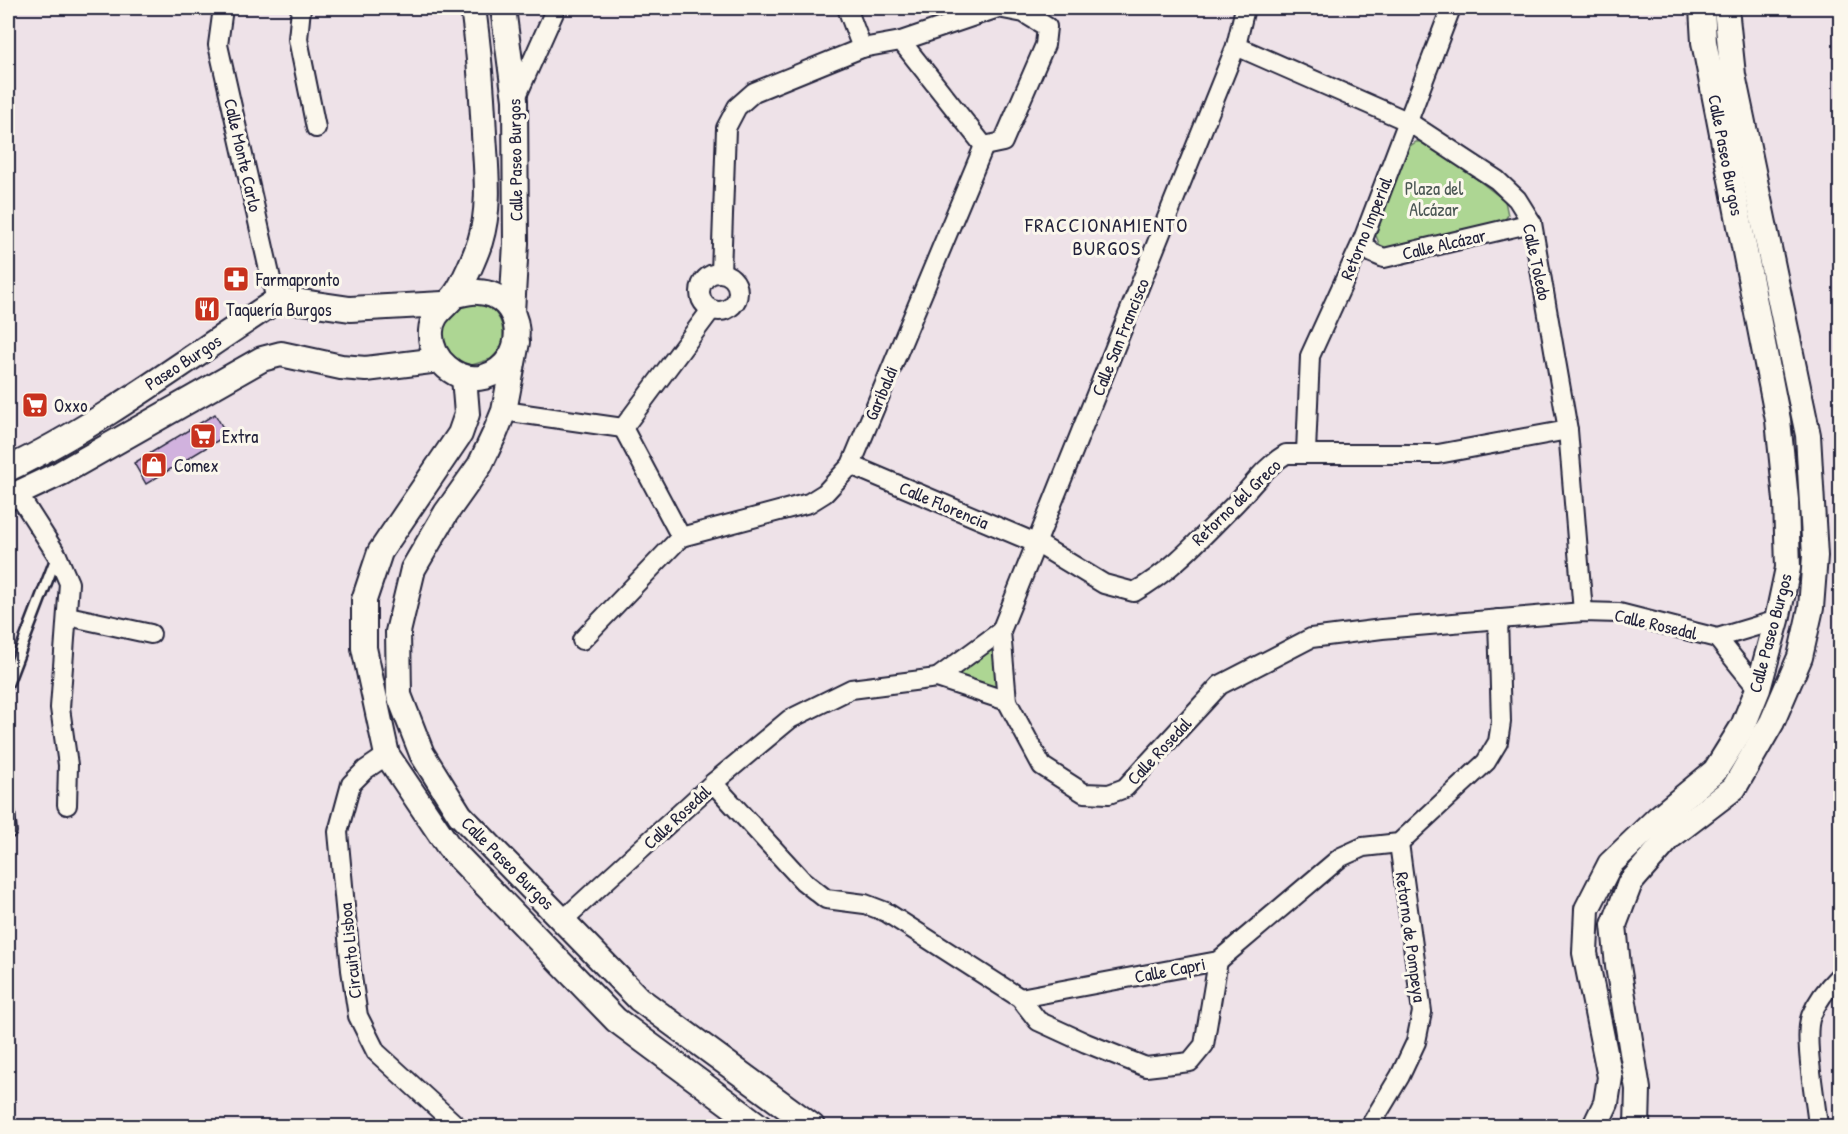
<svg xmlns="http://www.w3.org/2000/svg" width="1848" height="1134" viewBox="0 0 1848 1134" font-family="'Patrick Hand',sans-serif">
  <rect width="100%" height="100%" fill="#eee2e8"/>
  <filter id="ink" filterUnits="userSpaceOnUse"><feTurbulence type="fractalNoise" baseFrequency=".0167" numOctaves="2"/><feDisplacementMap in="SourceGraphic" scale="12" xChannelSelector="R" yChannelSelector="G"/><feConvolveMatrix kernelMatrix="1 2 1 2 8 2 1 2 1" color-interpolation-filters="sRGB"/></filter>
  <g filter="url(#ink)">
    <!-- green -->
    <g fill="#add693" stroke="#687c67" stroke-width="1.5">
      <polygon points="1428,141 1505,201 1508,215 1503,223 1389,253 1381,248 1374,231 1410,146 1416,142"/>
      <path d="M481,300c19,14 24,23 22,46l-12,13 -22,7c-27,-8 -33,-33 -21,-58z"/>
      <polygon points="992,645 1004,693 958,675"/>
    </g>
    <!-- building -->
    <polygon fill="#d1b2de" stroke="#22223b" stroke-width="1.5" points="215,414 227,435 146,484 134,463"/>
    <g fill="none" stroke-linecap="round" stroke-linejoin="round">
      <defs>
        <g id="lane">
          <polyline points="8,683 56,558"/>
          <polyline points="8,797 11,832"/>
        </g>
        <g id="street">
          <polyline points="223,8 218,45 276,301"/>
          <polyline points="301,8 298,39 316,128"/>
          <polyline points="847,8 862,48"/>
          <polyline points="901,41 984,146"/>
          <polyline points="1236,46 1407,121 1497,180 1517,199 1532,223 1568,430 1583,612"/>
          <polyline points="515,100 556,8"/>
          <polyline points="1362,242 1372,253 1384,258 1532,223"/>
          <polyline points="721,273 726,128 737,107 754,92 862,48 901,41 998,8 1024,13 1047,27 1045,45 1003,142 984,146"/>
          <circle cx="719" cy="292" r="19"/>
          <polyline points="504,411 623,428"/>
          <polyline points="623,428 711,310"/>
          <polyline points="623,428 681,537"/>
          <polyline points="1306,452 1310,356 1362,242 1451,8"/>
          <path d="M851,465l187,79 66,40 30,8c37,-20 69,-56 99,-86 18,-18 31,-39 53,-52h152l130,-24"/>
          <polyline points="18,494 57,555 69,583 60,708 68,765 67,805"/>
          <polyline points="681,537 809,503 825,493 851,465 984,146"/>
          <polyline points="68,616 151,634"/>
          <polyline points="1717,638 1758,689"/>
          <polyline points="582,640 681,537"/>
          <polyline points="937,678 1001,631"/>
          <polyline points="1007,701 1001,631 1236,46 1245,8"/>
          <polyline points="387,755 365,770 351,784 338,832 351,970 358,1016 376,1052 457,1126"/>
          <polyline points="713,783 803,881 826,899 865,904 886,912 1020,998 1038,1021 1086,1043 1146,1067 1190,1062 1204,1045 1218,961"/>
          <polyline points="563,920 713,783 790,719 851,689 937,678 1007,701 1042,766 1084,793 1109,794 1125,788 1220,685 1311,638 1382,629 1583,612 1619,613 1717,638 1777,620"/>
          <polyline points="1020,998 1218,961 1341,857 1363,847 1399,843 1486,762 1498,742 1501,722 1498,619"/>
          <polyline points="1370,1126 1400,1076 1416,1042 1422,1012 1399,843"/>
          <path d="M1818,1126c-2,-24 -15,-89 -7,-110 6,-15 18,-30 29,-41"/>
        </g>
        <g id="secondary">
          <polyline points="503,8 515,100 516,243 512,312"/>
          <path d="M455,295c7,-1 16,-4 23,-3 48,2 53,71 6,85 -27,7 -55,-18 -53,-46 1,-18 14,-23 24,-36 8,-10 21,-41 25,-53 11,-36 6,-72 4,-108 -2,-43 -5,-84 -11,-126"/>
          <polyline points="517,342 504,411 495,433 480,465 446,513 413,569 398,632 399,695 422,754 460,815 639,999 812,1126"/>
          <polyline points="464,377 467,414 460,434 380,552 364,600 364,648 387,755 449,847 616,1020 759,1126"/>
          <path d="M8,469c94,-45 180,-111 268,-168l26,1 48,7 93,-5"/>
          <polyline points="8,498 61,473 262,359 281,354 341,367 366,369 439,360"/>
          <polyline points="1595,1126 1606,1103 1610,1077 1585,953 1587,909 1610,864 1658,818 1715,771 1743,726 1758,689 1777,620 1788,568 1786,500 1778,420 1704,42 1702,8"/>
          <polyline points="1637,1126 1638,1089 1618,966 1614,925 1630,883 1670,837 1734,788 1772,722 1800,657 1811,608 1815,556 1808,435 1733,75 1726,8"/>
        </g>
      </defs>
      <!-- lane casing -->
      <use href="#lane" stroke="#22223b" stroke-width="14"/>
      <!-- street casing -->
      <use href="#street" stroke="#22223b" stroke-width="22"/>
      <!-- secondary casing -->
      <use href="#secondary" stroke="#22223b" stroke-width="28"/>
      <!-- lane -->
      <use href="#lane" stroke="#fbf7ec" stroke-width="9"/>
      <!-- street -->
      <use href="#street" stroke="#fbf7ec" stroke-width="18"/>
      <!-- secondary -->
      <use href="#secondary" stroke="#fbf7ec" stroke-width="24"/>
    </g>
  </g>
  <!-- icons -->
  <defs>
    <symbol id="pharmacy-square" viewBox="-11 -11 22 22"><rect x="-9" y="-9" width="18" height="18" rx="4" fill="#c8321e" stroke="#fbf7ec"/><path d="M-2-6h4v4h4v4h-4v4h-4v-4h-4v-4h4Z" fill="#fff"/></symbol>
    <symbol id="restaurant-square" viewBox="-11 -11 22 22"><rect x="-9" y="-9" width="18" height="18" rx="4" fill="#c8321e" stroke="#fbf7ec"/><path d="M-5-6h1v4h1v-4h1v4h1v-4h1v5L-1.5 .5V6h-2V.5L-5-1ZM5-6V6H3V1.5H1.5Q1.5-4 5-6Z" fill="#fff"/></symbol>
    <symbol id="supermarket-square" viewBox="-11 -11 22 22"><rect x="-9" y="-9" width="18" height="18" rx="4" fill="#c8321e" stroke="#fbf7ec"/><path d="M-6-5.5h2.5l.6 2H6L4.5 2H-2.5L-4.4-4H-6ZM-1.5 3.2a1.3 1.3 0 1 0 .1 0ZM3 3.2a1.3 1.3 0 1 0 .1 0Z" fill="#fff"/></symbol>
    <symbol id="shop-square" viewBox="-11 -11 22 22"><rect x="-9" y="-9" width="18" height="18" rx="4" fill="#c8321e" stroke="#fbf7ec"/><path d="M-5-2.5h2.3a2.7 3.5 0 0 1 5.4 0H5L5.5 6h-11ZM-1.5-2.5h3a1.5 2.3 0 0 0-3 0Z" fill="#fff"/></symbol>
  </defs>
  <g fill-rule="evenodd">
    <use href="#pharmacy-square" x="221" y="264" width="30" height="30"/>
    <use href="#restaurant-square" x="192" y="294" width="30" height="30"/>
    <use href="#supermarket-square" x="20" y="390" width="30" height="30"/>
    <use href="#supermarket-square" x="188" y="421" width="30" height="30"/>
    <use href="#shop-square" x="139" y="450" width="30" height="30"/>
  </g>
  <g text-anchor="middle" dominant-baseline="central" stroke-width="6" stroke-linejoin="round" paint-order="stroke">
    <!-- street labels -->
    <g font-size="18" fill="#22223b" stroke="#fbf7ec">
      <text transform="translate(243 155) rotate(77)">Calle Monte Carlo</text>
      <text transform="translate(1726 155) rotate(79)">Calle Paseo Burgos</text>
      <text transform="translate(515 160) rotate(-91)">Calle Paseo Burgos</text>
      <text transform="translate(1366 228) rotate(-68)">Retorno Imperial</text>
      <text transform="translate(1444 244) rotate(-13)">Calle Alcázar</text>
      <text transform="translate(1537 262) rotate(78)">Calle Toledo</text>
      <text transform="translate(1120 337) rotate(-68)">Calle San Francisco</text>
      <text transform="translate(183 362) rotate(-33)">Paseo Burgos</text>
      <text transform="translate(881 393) rotate(-67)">Garibaldi</text>
      <text transform="translate(1236 502) rotate(-44)">Retorno del Greco</text>
      <text transform="translate(944 505) rotate(23)">Calle Florencia</text>
      <text transform="translate(1656 624) rotate(13)">Calle Rosedal</text>
      <text transform="translate(1770 633) rotate(-75)">Calle Paseo Burgos</text>
      <text transform="translate(1159 751) rotate(-47)">Calle Rosedal</text>
      <text transform="translate(677 817) rotate(-43)">Calle Rosedal</text>
      <text transform="translate(508 863) rotate(45)">Calle Paseo Burgos</text>
      <text transform="translate(1411 937) rotate(82)">Retorno de Pompeya</text>
      <text transform="translate(350 951) rotate(-96)">Circuito Lisboa</text>
      <text transform="translate(1170 970) rotate(-11)">Calle Capri</text>
    </g>
    <!-- park labels -->
    <g font-size="18" fill="#4c5855" stroke="#fbf7ec">
      <text x="1434" y="188">Plaza del<tspan x="1434" dy="21">Alcázar</tspan></text>
    </g>
    <!-- poi labels -->
    <g font-size="18" fill="#22223b" stroke="#fbf7ec" text-anchor="start">
      <text x="256" y="279">Farmapronto</text>
      <text x="226" y="309">Taquería Burgos</text>
      <text x="54" y="405">Oxxo</text>
      <text x="222" y="436">Extra</text>
      <text x="174" y="465">Comex</text>
    </g>
    <!-- neighbourhood labels -->
    <g font-size="20" letter-spacing="1.5" fill="#22223b" stroke="#fbf7ec">
      <text x="1107" y="224">FRACCIONAMIENTO<tspan x="1107" dy="23">BURGOS</tspan></text>
    </g>
  </g>
  <!-- margin -->
  <rect width="1848" height="1134" fill="none" stroke="#fbf7ec" stroke-width="30"/>
  <rect x="15" y="15" width="1818" height="1104" fill="none" stroke="#22223b" stroke-width="2" filter="url(#ink)"/>
</svg>
